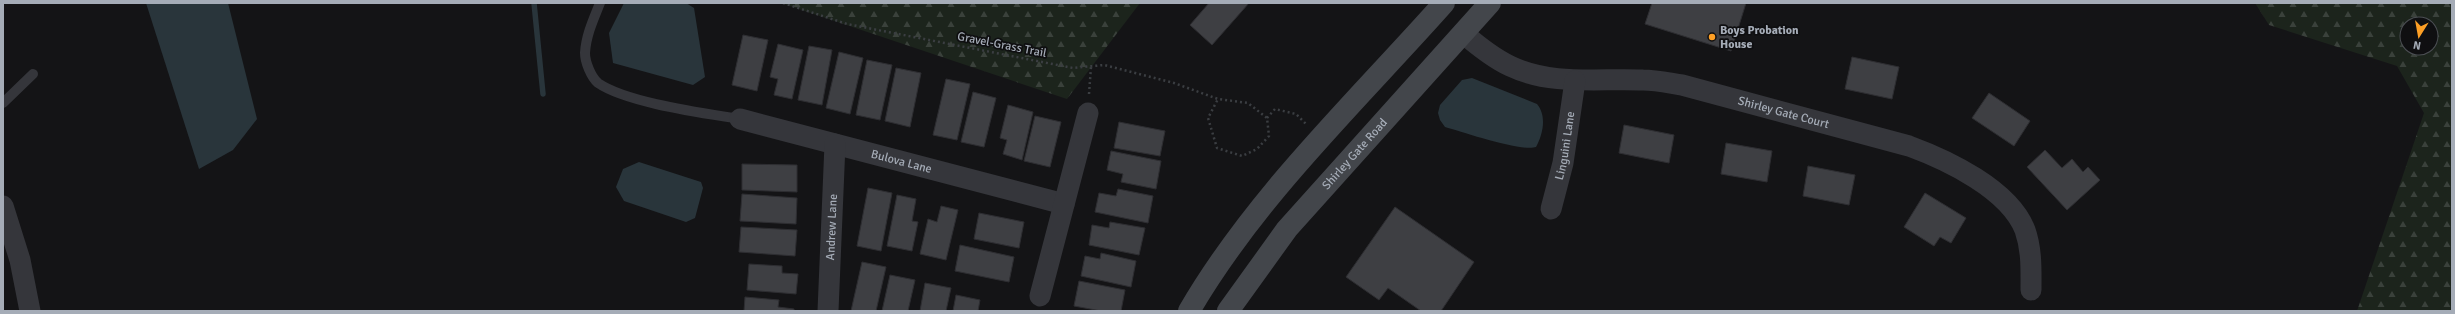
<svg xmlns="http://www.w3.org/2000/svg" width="2455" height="314" viewBox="0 0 2455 314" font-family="Signika,sans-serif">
  <defs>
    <pattern id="forest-firs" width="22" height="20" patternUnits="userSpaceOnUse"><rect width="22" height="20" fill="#1c241c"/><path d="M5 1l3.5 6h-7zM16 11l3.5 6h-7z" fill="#3a413b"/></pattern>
  </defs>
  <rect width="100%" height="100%" fill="#141416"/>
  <!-- forest -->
  <g fill="url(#forest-firs)" fill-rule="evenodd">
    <polygon points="781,3 1140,3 1067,99"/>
    <path d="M2255,3h197v308h-95l67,-198 -27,-47 -128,-41zM2407,24h24v24h-24z"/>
  </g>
  <!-- water -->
  <g fill="#29353b">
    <polygon points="146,3 228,3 257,119 233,150 199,169"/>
    <polygon points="624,3 686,3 694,8 705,77 693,85 613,63 609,33"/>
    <path d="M1472,78l65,26c10,12 6,30 -1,43 -15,5 -73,-15 -91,-20l-5,-7 -2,-7 2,-8 22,-25z"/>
    <polygon points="639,162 701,182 703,188 695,218 686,222 624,201 616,187 623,169"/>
  </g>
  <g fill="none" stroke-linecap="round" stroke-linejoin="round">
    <!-- stream -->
    <polyline stroke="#29353b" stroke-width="5.5" points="534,3 543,94"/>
  </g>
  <!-- building -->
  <g fill="#3e3f43" stroke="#2e2e32">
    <polygon points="1209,3 1249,3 1212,45 1190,25"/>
    <polygon points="1652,3 1746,3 1731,51 1645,24"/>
    <polygon points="743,35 768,40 757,91 732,85"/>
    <polygon points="778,44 803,50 792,99 774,95 778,79 770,77"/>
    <polygon points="809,46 832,50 822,105 798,100"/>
    <polygon points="839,52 863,58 850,114 826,108"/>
    <polygon points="1852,57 1899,67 1892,99 1845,89"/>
    <polygon points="867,60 892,65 880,120 856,115"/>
    <polygon points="896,68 921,73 910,127 885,121"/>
    <polygon points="946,79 970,84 957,140 933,135"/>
    <polygon points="973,92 996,98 984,147 961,142"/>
    <polygon points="1989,93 2030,121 2014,146 1972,118"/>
    <polygon points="1008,105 1033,112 1022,160 1003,154 1007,140 1000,138"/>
    <polygon points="1035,116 1061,122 1050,167 1024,161"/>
    <polygon points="1119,122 1165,131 1160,156 1114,148"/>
    <polygon points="1624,125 1674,135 1669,163 1619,153"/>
    <polygon points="1726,143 1772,151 1767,182 1721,174"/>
    <polygon points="2045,150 2062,168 2072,159 2083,172 2088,167 2100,180 2067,210 2027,167"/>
    <polygon points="1111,151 1161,161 1156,189 1121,182 1123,174 1107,170"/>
    <polygon points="742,164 797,165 797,192 742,190"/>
    <polygon points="1808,166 1855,175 1849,205 1803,196"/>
    <polygon points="868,188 892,193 881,251 857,246"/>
    <polygon points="1118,189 1153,196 1148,223 1095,212 1099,193 1116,196"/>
    <polygon points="1925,193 1966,218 1951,243 1940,237 1934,246 1904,227"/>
    <polygon points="742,194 797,198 796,224 740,221"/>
    <polygon points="897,195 916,199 912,221 918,222 912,251 887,246"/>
    <polygon points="941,206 958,210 946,260 920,254 928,219 937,222"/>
    <polygon points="1395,207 1474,262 1441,311 1421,311 1388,288 1379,300 1346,277"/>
    <polygon points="979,213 1024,222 1019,248 974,239"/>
    <polygon points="1110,222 1145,228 1139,255 1089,245 1092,225 1109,228"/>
    <polygon points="741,227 797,230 795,256 739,252"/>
    <polygon points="960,245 1014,257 1009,282 955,271"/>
    <polygon points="1101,253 1136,261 1131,287 1081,276 1085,256 1100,259"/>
    <polygon points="862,262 886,267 876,311 851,311"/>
    <polygon points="749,264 782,266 782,273 798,274 796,294 747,290"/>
    <polygon points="890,275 915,280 908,311 882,311"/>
    <polygon points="1079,281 1125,290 1121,311 1101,311 1074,306"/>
    <polygon points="925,283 951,288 946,311 920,311"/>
    <polygon points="956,295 980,300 978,311 953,311"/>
    <polygon points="745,297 779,300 778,307 794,309 794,311 744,311"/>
  </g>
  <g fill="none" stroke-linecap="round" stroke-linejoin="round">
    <!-- path -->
    <g stroke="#3b3e42" stroke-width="2.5" stroke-dasharray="2 3" stroke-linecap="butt">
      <polyline points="783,3 847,24 1073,68 1104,65 1174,83 1218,99 1248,103 1267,118 1269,136 1257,149 1242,156 1217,148 1208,118 1218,99"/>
      <polyline points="1089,94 1091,67"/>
      <polyline points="1267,118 1275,109 1296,114 1306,124"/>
    </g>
    <!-- service -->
    <g stroke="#35363b" stroke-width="10">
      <path d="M600,3c-6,15 -14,32 -15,50 0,9 6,24 13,30 29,20 106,30 142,36"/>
      <polyline points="3,103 33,74"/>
    </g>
    <!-- minor -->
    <g stroke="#35363b" stroke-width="21">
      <path id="s1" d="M1463,33c15,13 30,25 47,33 42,20 88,12 133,14 13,0 26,3 39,5l227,61c38,14 100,43 116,84 7,20 6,40 6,60"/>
      <path id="s2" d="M740,119l324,85"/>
      <polyline points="3,206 20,260 30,311"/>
      <path id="s3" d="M1551,209l12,-46 12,-82"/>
      <polyline points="1040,296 1088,113"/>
      <path id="s4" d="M828,311l7,-167"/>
    </g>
    <!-- secondary -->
    <g stroke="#43464b" stroke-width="22">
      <path d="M1189,311c67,-115 167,-209 255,-308"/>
      <path id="s5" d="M1228,311l59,-82 203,-226"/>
    </g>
  </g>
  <!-- markers -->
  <circle fill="#fd9f25" stroke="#0f0f11" stroke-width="1.5" cx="1712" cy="37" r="4"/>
  <g text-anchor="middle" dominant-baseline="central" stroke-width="3.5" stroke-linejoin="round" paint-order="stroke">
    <!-- poi labels -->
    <g font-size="12" font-weight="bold" fill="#a5acb7" stroke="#0f0f11" text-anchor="start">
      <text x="1720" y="30">Boys Probation<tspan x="1720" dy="14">House</tspan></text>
    </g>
    <!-- street labels -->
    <g font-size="12" fill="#a5acb7" stroke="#0f0f11">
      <text transform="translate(1002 45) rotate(11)">Gravel-Grass Trail</text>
      <text stroke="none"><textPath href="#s1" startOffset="337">Shirley Gate Court</textPath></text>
      <text stroke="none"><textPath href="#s3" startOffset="65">Linguini Lane</textPath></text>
      <text stroke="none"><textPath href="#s5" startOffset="202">Shirley Gate Road</textPath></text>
      <text stroke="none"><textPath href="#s2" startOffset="167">Bulova Lane</textPath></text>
      <text stroke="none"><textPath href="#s4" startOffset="84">Andrew Lane</textPath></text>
    </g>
  </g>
  <!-- border -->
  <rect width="2455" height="314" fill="none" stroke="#a5acb7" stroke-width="8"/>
  <!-- north arrow -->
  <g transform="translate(2419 36) rotate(191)"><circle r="19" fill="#0f0f11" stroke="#4b4e53"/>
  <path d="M0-3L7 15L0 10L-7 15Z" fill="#fd9f25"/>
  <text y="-6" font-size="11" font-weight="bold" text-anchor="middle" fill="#a5acb7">N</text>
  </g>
</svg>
